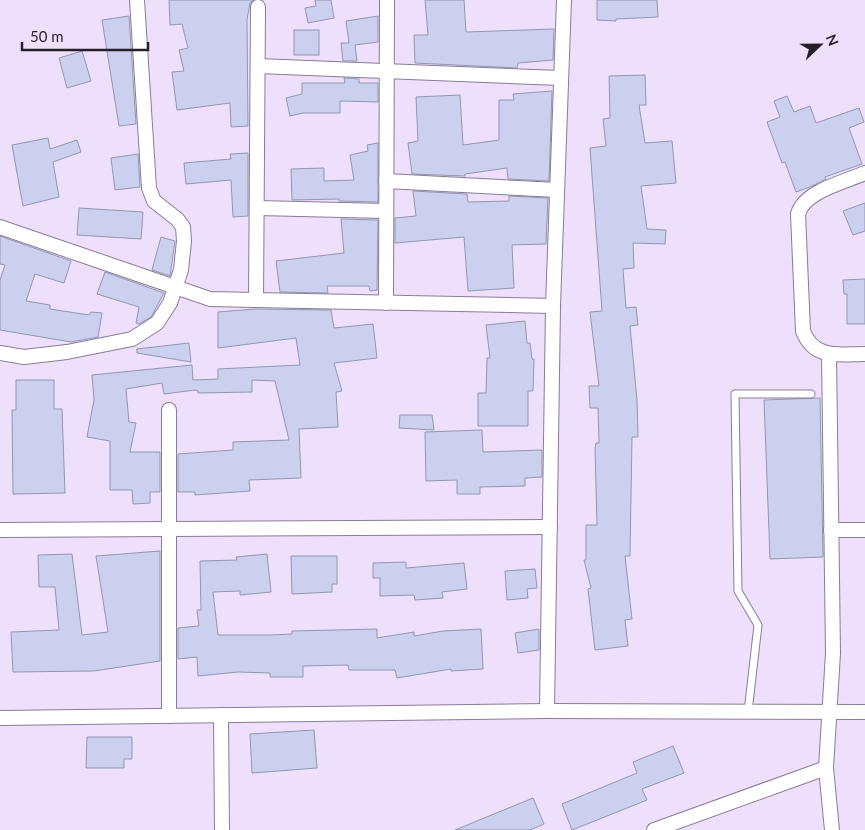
<svg xmlns="http://www.w3.org/2000/svg" width="865" height="830" viewBox="0 0 865 830" font-family="Lato,sans-serif">
  <rect width="100%" height="100%" fill="#eee0fc"/>
  <!-- building -->
  <g fill="#cbd0ee" stroke="#9196b2">
    <polygon points="169,0 253,0 250,3 247,20 248,126 231,127 230,103 177,110 172,72 184,71 179,50 188,48 182,24 170,25"/>
    <polygon points="315,0 331,0 334,18 308,23 305,8 316,6"/>
    <polygon points="425,0 464,0 466,32 554,29 553,60 518,63 517,68 415,63 414,35 428,35"/>
    <polygon points="597,0 657,0 658,17 616,19 616,21 597,20"/>
    <polygon points="129,16 136,124 119,126 102,20"/>
    <polygon points="378,16 378,42 355,45 357,61 343,61 341,43 349,43 346,21"/>
    <rect x="294" y="30" width="25" height="25"/>
    <polygon points="82,51 91,81 67,88 59,58"/>
    <polygon points="645,75 646,105 639,105 645,143 672,141 676,183 641,186 647,229 666,230 665,244 633,243 634,268 623,269 626,308 636,307 638,325 630,326 637,400 638,437 632,437 630,556 625,556 632,619 625,620 628,646 595,650 588,589 591,588 584,560 586,560 586,525 597,525 595,449 596,443 599,443 598,408 590,408 589,386 599,386 590,312 602,311 590,148 606,146 603,119 610,118 609,76"/>
    <polygon points="344,78 359,79 359,83 378,83 378,102 340,101 340,113 303,113 290,116 286,98 302,94 302,83 345,83"/>
    <polygon points="552,91 549,181 508,179 507,168 465,174 465,176 412,174 408,143 418,141 416,97 460,95 463,145 499,140 499,100 514,100 513,94"/>
    <polygon points="787,96 794,112 810,106 816,123 859,108 864,122 849,128 862,164 825,177 826,179 810,187 796,192 785,162 782,163 767,122 780,117 774,101"/>
    <polygon points="48,138 50,149 77,140 81,152 53,162 59,197 23,206 12,145"/>
    <polygon points="378,143 378,202 339,201 339,199 292,200 291,169 324,168 324,181 354,180 350,155 368,151 367,145"/>
    <polygon points="248,153 248,216 233,217 231,180 186,184 184,163 231,159 230,154"/>
    <polygon points="138,154 140,187 115,190 111,158"/>
    <polygon points="413,191 467,194 468,202 509,201 509,196 548,198 546,244 512,245 514,288 468,291 464,237 395,243 395,218 416,216"/>
    <polygon points="865,203 865,231 853,235 843,211"/>
    <polygon points="79,208 143,212 141,239 77,235"/>
    <polygon points="341,219 378,220 377,290 370,291 369,286 327,286 328,293 280,292 276,261 344,253"/>
    <polygon points="0,236 71,261 64,283 35,274 26,301 50,305 50,309 89,315 91,312 102,313 98,337 71,342 0,330 0,280 5,265 0,264"/>
    <polygon points="161,237 175,241 170,276 152,270"/>
    <polygon points="105,272 164,293 151,317 139,324 136,323 139,307 97,294"/>
    <polygon points="865,279 865,324 847,324 847,294 844,294 843,280"/>
    <polygon points="255,309 331,310 334,328 373,324 377,358 334,363 342,391 336,392 338,427 299,429 301,478 249,480 250,491 195,495 195,492 178,492 178,454 233,450 233,442 289,440 275,381 252,380 252,392 198,393 198,391 195,390 164,394 162,383 126,389 129,422 136,423 130,452 160,452 160,492 150,492 150,503 133,504 132,490 110,490 110,441 87,437 94,400 92,375 192,365 193,380 218,379 218,369 300,365 296,338 218,348 218,312"/>
    <polygon points="525,321 527,343 530,343 532,359 534,359 533,391 528,391 528,426 478,426 478,393 486,393 487,358 490,358 486,325"/>
    <polygon points="189,343 191,362 137,353 137,349"/>
    <polygon points="16,380 54,380 54,409 62,409 65,493 13,494 12,410 16,410"/>
    <polygon points="820,398 823,557 770,559 764,400"/>
    <polygon points="400,415 432,415 434,430 399,428"/>
    <polygon points="482,430 483,452 542,450 542,477 525,478 525,486 480,487 480,494 457,494 457,480 426,481 425,432"/>
    <polygon points="160,551 160,661 94,671 13,672 11,632 59,630 55,587 39,587 38,555 72,554 82,635 108,632 96,556"/>
    <polygon points="267,554 271,592 240,595 240,591 213,592 218,635 271,635 292,634 292,631 377,629 377,638 414,632 414,636 443,631 481,629 483,669 451,671 451,669 397,678 395,670 349,670 348,665 303,666 303,677 270,677 270,673 238,672 198,676 197,657 178,659 178,628 199,626 197,610 201,610 200,561 237,560 236,557"/>
    <polygon points="291,556 337,556 337,584 332,584 332,592 292,594"/>
    <polygon points="406,562 406,568 464,563 467,589 442,592 443,598 415,600 414,595 380,596 380,578 373,578 373,563"/>
    <polygon points="535,569 537,588 527,589 528,598 507,600 505,571"/>
    <polygon points="539,629 539,650 518,653 515,633"/>
    <polygon points="314,730 317,768 252,773 250,734"/>
    <polygon points="87,737 132,737 132,759 124,759 124,768 86,768"/>
    <polygon points="673,746 684,773 642,789 647,800 572,830 562,804 637,773 633,762"/>
    <polygon points="533,798 544,824 530,830 455,830"/>
  </g>
  <g fill="none" stroke-linecap="round" stroke-linejoin="round">
    <defs>
      <polyline id="service" points="748,712 758,625 738,591 735,394 811,394"/>
      <g id="minor">
        <polyline points="258,66 561,78"/>
        <path d="M865,173c-20,9 -61,18 -67,41l5,117c11,29 36,23 62,23"/>
        <polyline points="386,181 557,190"/>
        <polyline points="257,208 386,211"/>
        <polyline points="0,227 210,299 553,306"/>
        <polyline points="256,300 258,7"/>
        <polyline points="386,303 387,0"/>
        <polyline points="0,353 24,357 67,352 132,339 157,323 170,303 181,270 184,241 183,227 177,219 154,201 149,188 137,0"/>
        <polyline points="829,354 833,653 826,768 832,830"/>
        <polyline points="169,410 169,716"/>
        <polyline points="0,530 550,527"/>
        <polyline points="831,530 865,530"/>
        <polyline points="547,711 553,306 564,0"/>
        <polyline points="221,715 222,830"/>
        <polyline points="0,718 547,711 865,712"/>
        <polyline points="654,830 826,768"/>
      </g>
    </defs>
    <!-- service casing -->
    <use href="#service" stroke="#897c96" stroke-width="9"/>
    <!-- minor casing -->
    <use href="#minor" stroke="#897c96" stroke-width="16"/>
    <!-- service -->
    <use href="#service" stroke="#fff" stroke-width="7"/>
    <!-- minor -->
    <use href="#minor" stroke="#fff" stroke-width="14"/>
  </g>
  <!-- north arrow -->
  <g transform="translate(820 45) rotate(68)" stroke="#eee0fc" stroke-width="4" paint-order="stroke">
  <path d="M0-4L9 19L0 12L-9 19Z" fill="#241f29"/>
  <text y="-8" font-size="14" font-weight="bold" text-anchor="middle" fill="#241f29">N</text>
  </g>
  <!-- scale -->
  <path d="M22 42v8h126v-8" fill="none" stroke="#241f29" stroke-width="2.5"/>
  <text x="30" y="42" font-size="15" fill="#241f29" stroke="#eee0fc" stroke-width="4" paint-order="stroke">50 m</text>
</svg>
